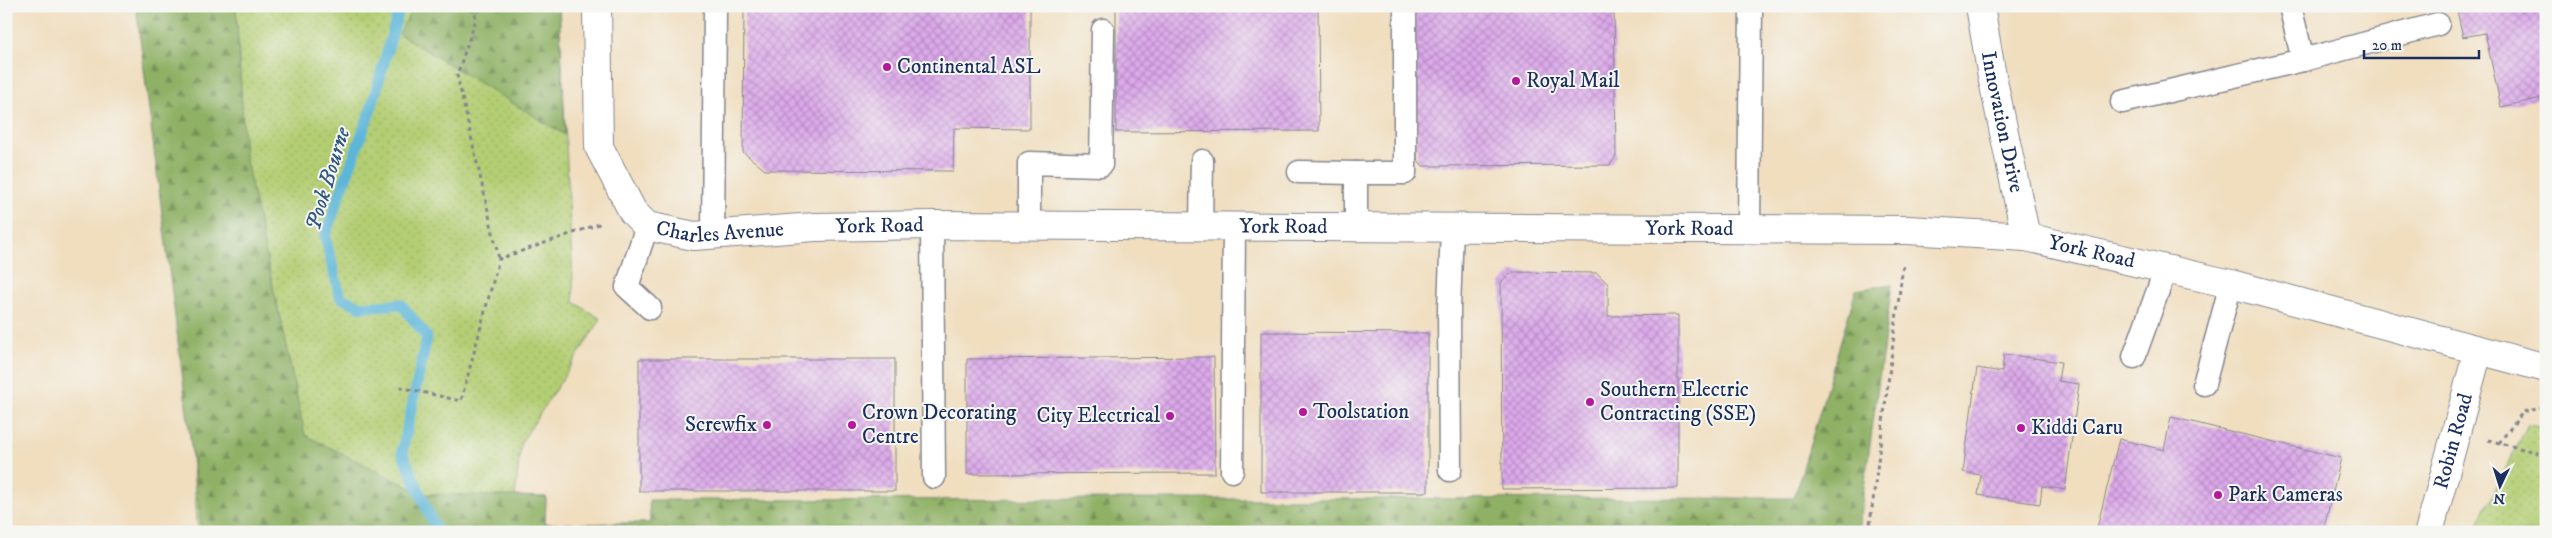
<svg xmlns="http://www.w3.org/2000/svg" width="2552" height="538" viewBox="0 0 2552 538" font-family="'IM FELL DW Pica',serif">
  <defs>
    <pattern id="green-dots" width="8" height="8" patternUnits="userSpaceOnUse" patternTransform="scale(1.25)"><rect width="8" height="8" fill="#b4ce73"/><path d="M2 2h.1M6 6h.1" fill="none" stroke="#9ab166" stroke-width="1.8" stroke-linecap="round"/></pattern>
    <pattern id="forest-firs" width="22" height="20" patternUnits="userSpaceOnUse" patternTransform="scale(1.25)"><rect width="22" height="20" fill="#8fb165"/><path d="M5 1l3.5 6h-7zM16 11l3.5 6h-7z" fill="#749056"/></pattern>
    <pattern id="building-cross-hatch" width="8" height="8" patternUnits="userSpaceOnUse" patternTransform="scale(1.25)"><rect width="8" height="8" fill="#dda9ea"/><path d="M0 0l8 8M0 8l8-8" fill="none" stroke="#b28ac1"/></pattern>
  </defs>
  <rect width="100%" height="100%" fill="#f6f6f2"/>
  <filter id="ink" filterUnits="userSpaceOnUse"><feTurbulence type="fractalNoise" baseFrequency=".02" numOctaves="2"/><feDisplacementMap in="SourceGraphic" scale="10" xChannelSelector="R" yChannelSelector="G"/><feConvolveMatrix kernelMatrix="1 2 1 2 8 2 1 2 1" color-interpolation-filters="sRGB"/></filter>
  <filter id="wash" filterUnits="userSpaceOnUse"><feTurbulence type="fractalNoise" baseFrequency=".0096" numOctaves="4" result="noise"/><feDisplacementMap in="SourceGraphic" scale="20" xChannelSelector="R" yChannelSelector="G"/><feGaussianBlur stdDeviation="1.12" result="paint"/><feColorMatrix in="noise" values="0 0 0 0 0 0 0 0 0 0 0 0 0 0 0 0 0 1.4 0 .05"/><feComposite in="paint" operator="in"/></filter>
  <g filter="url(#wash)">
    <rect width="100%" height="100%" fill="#f0debf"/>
    <!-- green -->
    <g fill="url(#green-dots)" stroke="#687e68">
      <polygon points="156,6 559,6 574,302 601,319 521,443 515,496 546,497 545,524 650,523 650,532 198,532"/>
      <polygon points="2528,424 2546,427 2546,532 2474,532"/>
    </g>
    <!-- forest -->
    <g fill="url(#forest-firs)" stroke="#557062">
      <polygon points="136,6 236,6 245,156 305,435 423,494 546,497 545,524 650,523 649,500 1794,498 1856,290 1892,284 1858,532 202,532"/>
      <polygon points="414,6 559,6 565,135 399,34"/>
    </g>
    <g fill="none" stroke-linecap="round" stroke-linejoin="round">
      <!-- stream -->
      <polyline stroke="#5cb6d9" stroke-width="11" points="400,6 371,109 325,236 340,297 361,307 401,304 427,337 402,452 437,532"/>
    </g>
    <g id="blocks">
      <!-- building -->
      <g fill="url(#building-cross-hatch)">
        <polygon points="744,6 1030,6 1030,129 954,128 953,171 765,170 743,152"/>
        <polygon points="1116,6 1318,6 1319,131 1116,132"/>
        <polygon points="1415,6 1614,6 1616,156 1610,165 1423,166 1417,159"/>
        <polygon points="2456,6 2546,6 2546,97 2501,107 2485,33 2463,37"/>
        <polygon points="1512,272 1597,273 1608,284 1608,316 1678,315 1678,488 1502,489 1501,283"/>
        <polygon points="1261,332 1428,333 1428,492 1261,492"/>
        <polygon points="2004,354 2061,362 2058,381 2079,384 2065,490 2042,486 2040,504 1978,495 1981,475 1963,472 1977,368 2002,372"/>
        <polygon points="1214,357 1215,473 967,474 967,359"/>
        <rect x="639" y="359" width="256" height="132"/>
        <polygon points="2171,417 2341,458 2323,532 2096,532 2119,439 2164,450"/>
      </g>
    </g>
  </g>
  <g filter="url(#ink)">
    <use href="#blocks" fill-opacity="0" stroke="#86868e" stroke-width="1"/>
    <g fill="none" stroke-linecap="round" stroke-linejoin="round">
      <defs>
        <g id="service">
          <polyline points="2290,6 2303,60"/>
          <polyline points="2122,102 2303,60 2438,24"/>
          <polyline points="1299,172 1356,173"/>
          <polyline points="932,225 934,477"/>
          <polyline points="1029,225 1029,163 1101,165 1103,30"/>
          <polyline points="647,226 627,287 650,308"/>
          <polyline points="1201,226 1202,161"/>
          <polyline points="1356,228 1356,173 1405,173 1405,9"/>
          <polyline points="1749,230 1751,6"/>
          <polyline points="713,234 715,11"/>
          <polyline points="2134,357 2166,268"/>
          <polyline points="2204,384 2231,284"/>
          <polyline points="1450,470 1449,309 1452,227"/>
          <polyline points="1232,471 1234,227"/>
        </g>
        <g id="minor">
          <path id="s1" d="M597,6l2,141 34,65 14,14 47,10 121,-9 117,-2 976,5 118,7 205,47 315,84"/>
          <path id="s2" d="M1980,6l11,65 35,166"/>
          <path id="s3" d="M2429,532l49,-181"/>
        </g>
      </defs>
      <!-- service casing -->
      <use href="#service" stroke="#86868e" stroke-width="25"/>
      <!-- minor casing -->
      <use href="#minor" stroke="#86868e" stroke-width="30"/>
      <!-- path -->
      <g stroke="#86868e" stroke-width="3" stroke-dasharray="4 4" stroke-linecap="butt">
        <polyline points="473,6 476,19 457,75 499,259"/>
        <polyline points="400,387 461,401 499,259 602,223"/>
        <polyline points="2488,440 2546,455"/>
        <polyline points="2499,443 2523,412 2546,407"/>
        <polyline points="1869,532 1903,265"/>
      </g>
      <!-- service -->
      <use href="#service" stroke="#fff" stroke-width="22"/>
      <!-- minor -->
      <use href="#minor" stroke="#fff" stroke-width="28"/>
    </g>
  </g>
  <!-- markers -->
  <g fill="#b5179e" stroke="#f6f6f2" stroke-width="2">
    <circle cx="887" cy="67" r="5"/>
    <circle cx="1516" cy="81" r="5"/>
    <circle cx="1590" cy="402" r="5"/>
    <circle cx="1303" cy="412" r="5"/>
    <circle cx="1170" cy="416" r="5"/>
    <circle cx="767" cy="425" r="5"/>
    <circle cx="852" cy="425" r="5"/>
    <circle cx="2021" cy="428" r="5"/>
    <circle cx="2218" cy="495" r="5"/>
  </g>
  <g text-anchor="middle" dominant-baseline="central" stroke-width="4" stroke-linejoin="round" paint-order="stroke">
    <!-- poi labels -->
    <g font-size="21" fill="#1b2f5e" stroke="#f6f6f2" text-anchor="start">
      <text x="897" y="67">Continental ASL</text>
      <text x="1526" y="81">Royal Mail</text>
      <text x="1600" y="390">Southern Electric<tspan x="1600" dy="24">Contracting (SSE)</tspan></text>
      <text x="1313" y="412">Toolstation</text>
      <text x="862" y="413">Crown Decorating<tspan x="862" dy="24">Centre</tspan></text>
      <text x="1160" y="416" text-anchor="end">City Electrical</text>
      <text x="757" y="425" text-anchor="end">Screwfix</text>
      <text x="2031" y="428">Kiddi Caru</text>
      <text x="2228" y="495">Park Cameras</text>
    </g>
    <!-- street labels -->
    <g font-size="21" fill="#1b2f5e" stroke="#f6f6f2">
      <text stroke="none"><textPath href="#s2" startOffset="118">Innovation Drive</textPath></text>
      <text stroke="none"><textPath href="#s1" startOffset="468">York Road</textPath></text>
      <text stroke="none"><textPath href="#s1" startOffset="308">Charles Avenue</textPath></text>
      <text stroke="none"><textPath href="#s1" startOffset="872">York Road</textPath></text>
      <text stroke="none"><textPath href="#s1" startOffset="1278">York Road</textPath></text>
      <text stroke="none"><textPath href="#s1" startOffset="1682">York Road</textPath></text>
      <text stroke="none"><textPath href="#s3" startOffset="94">Robin Road</textPath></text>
    </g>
    <!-- water labels -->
    <g font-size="22" font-style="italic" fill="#2e5883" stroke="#f6f6f2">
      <text transform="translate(328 179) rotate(-73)">Pook Bourne</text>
    </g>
  </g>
  <!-- margin -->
  <rect width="2552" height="538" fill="none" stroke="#f6f6f2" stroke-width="25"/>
  <!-- north arrow -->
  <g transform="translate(2500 486) rotate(184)" stroke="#f6f6f2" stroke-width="4" paint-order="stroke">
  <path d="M0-4L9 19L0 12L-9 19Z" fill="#1b2f5e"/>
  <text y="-8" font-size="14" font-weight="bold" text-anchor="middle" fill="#1b2f5e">N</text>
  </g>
  <!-- scale -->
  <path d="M2364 50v8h115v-8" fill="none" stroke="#1b2f5e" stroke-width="2.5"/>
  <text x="2372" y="50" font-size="15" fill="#1b2f5e" stroke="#f6f6f2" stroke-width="4" paint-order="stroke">20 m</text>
</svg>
